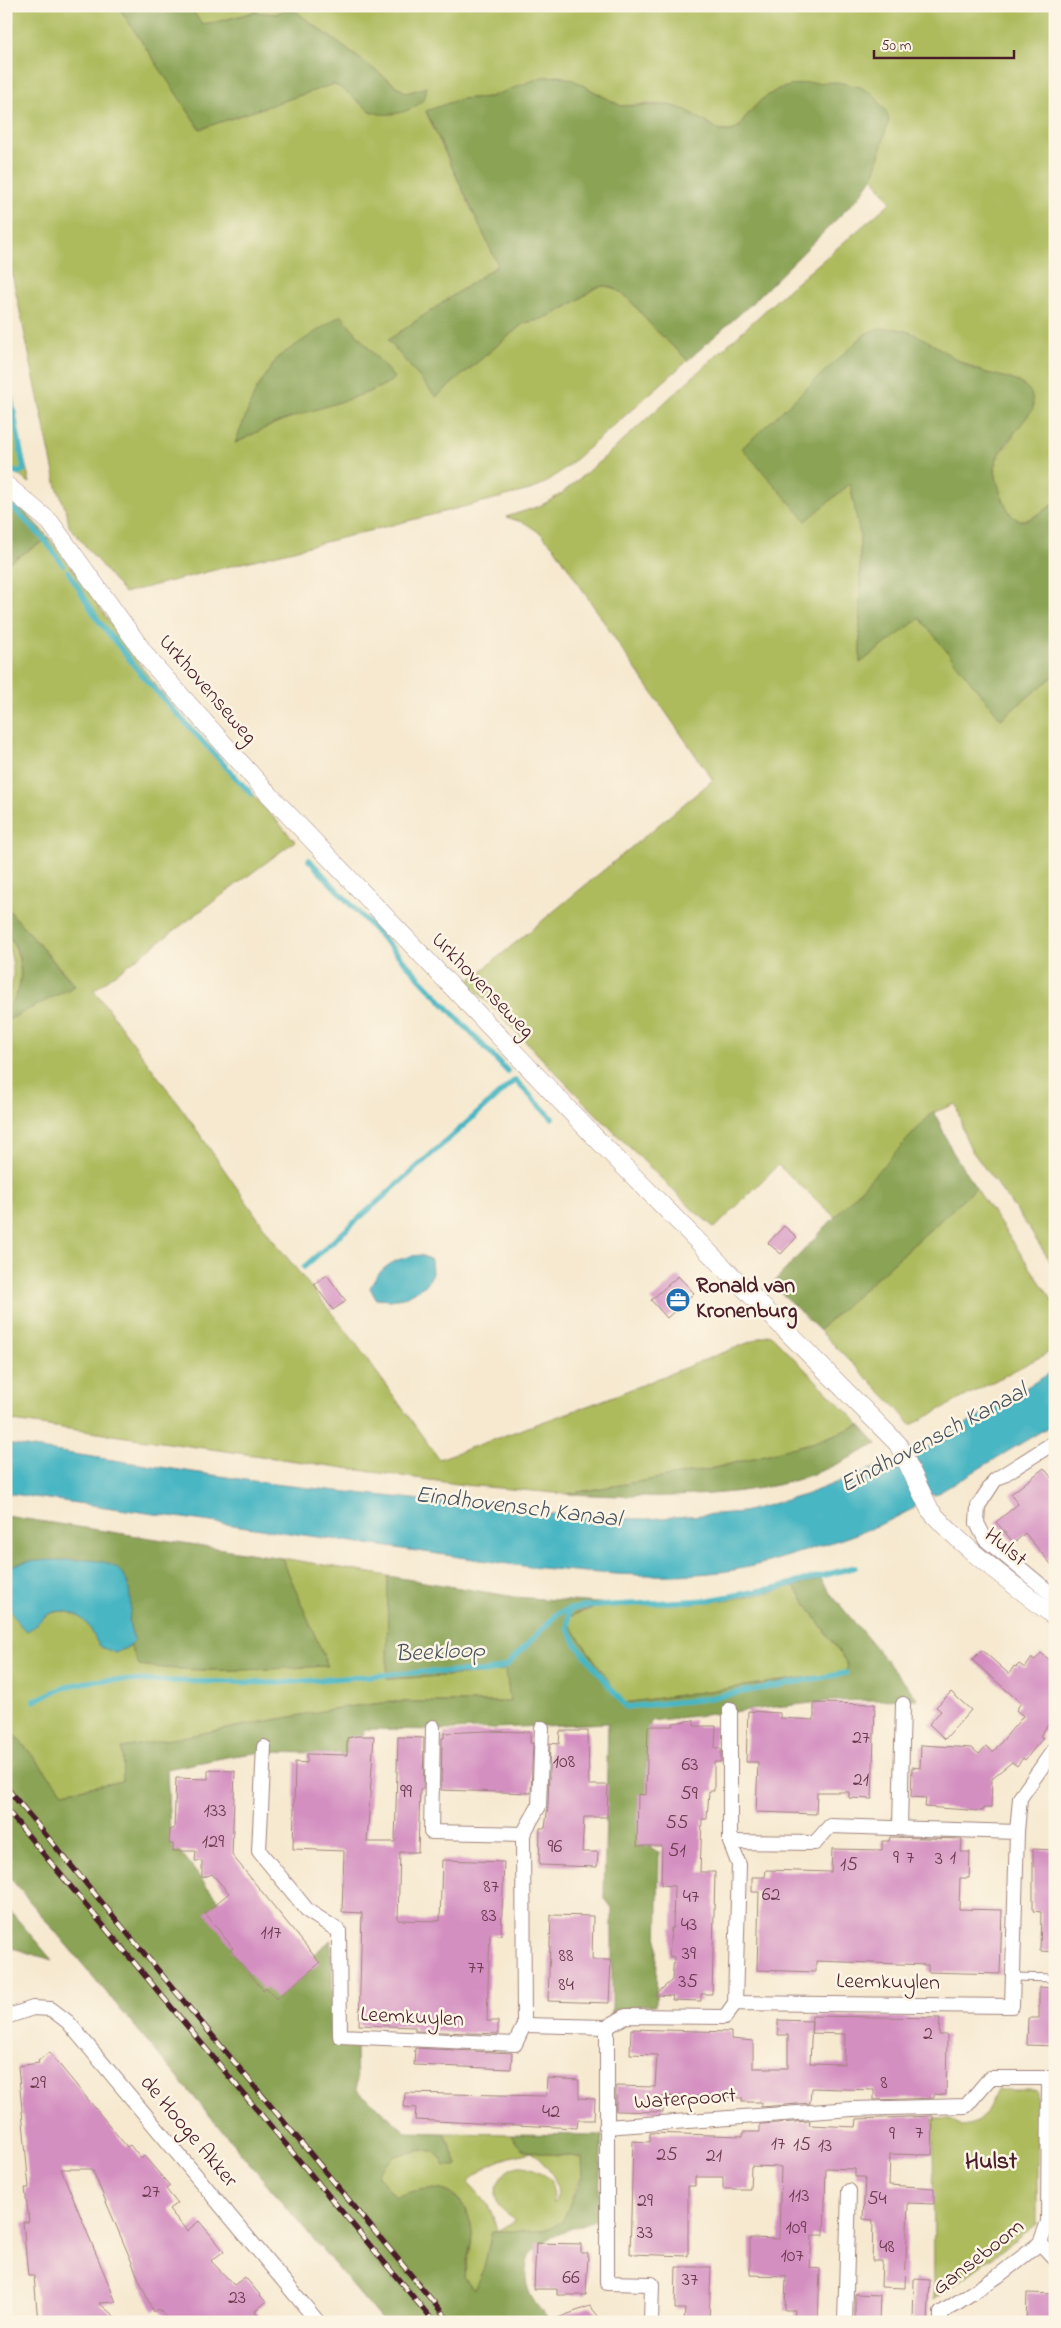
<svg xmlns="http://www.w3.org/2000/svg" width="1061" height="2328" viewBox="0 0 1061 2328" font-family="'Indie Flower',sans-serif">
  <rect width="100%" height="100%" fill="#fcf5e5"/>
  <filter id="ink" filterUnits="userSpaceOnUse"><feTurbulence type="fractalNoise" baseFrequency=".02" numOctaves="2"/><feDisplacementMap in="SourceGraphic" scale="10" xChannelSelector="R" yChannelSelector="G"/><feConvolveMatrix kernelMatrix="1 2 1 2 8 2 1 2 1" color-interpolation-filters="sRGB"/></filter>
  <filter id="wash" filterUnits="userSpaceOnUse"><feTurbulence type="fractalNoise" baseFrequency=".0096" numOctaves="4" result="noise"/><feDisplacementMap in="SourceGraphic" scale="20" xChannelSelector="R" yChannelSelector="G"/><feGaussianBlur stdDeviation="1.12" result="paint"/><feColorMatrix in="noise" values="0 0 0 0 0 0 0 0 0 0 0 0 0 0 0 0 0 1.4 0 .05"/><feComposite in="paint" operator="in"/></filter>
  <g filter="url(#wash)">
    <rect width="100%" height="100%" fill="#f6e9d0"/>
    <!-- green -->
    <g fill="#adbb5d" stroke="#7c6d44" fill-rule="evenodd">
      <path d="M6,6h112l82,123 124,-44c20,-3 34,15 48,27l55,-24 -21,5 -111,-82 -10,-1 -9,4 -22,-2 -37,10 -16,2 -12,-18h866v497c-25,18 -42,30 -54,-8 -3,-11 -7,-21 -5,-33 2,-10 13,-17 17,-26 6,-11 5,-39 7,-53l-40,-12 -26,-13 -24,-15 -65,-9 -35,34 30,167v127l60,-45 81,102 54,-44v594l-29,-45 -54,-73 -8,-17 -8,-30 -22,8 -99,105 -57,-52 -63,63 -23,-19 -108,-107 -116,-120 245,-202 -92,-132 -66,-100 -15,-15 -15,-10 -19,-6 34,-11 21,-12 45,-38 176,-161 109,-93 -18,-25 7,-23 -101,-65 -18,11 -13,14 -9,13 -7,4h-11l-7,-2 -28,-19 -34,-6 -31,2 -48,-26 -63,10 -20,7 -30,2 -34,13 72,153 -110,75 48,57 88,-74c22,-3 37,-12 55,-24 5,-3 11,-8 16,-11 24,-10 44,25 57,38 11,12 24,23 36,34l-119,105 -22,17 -17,8 -406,103 -55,-67 -2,-13 -10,-26 -46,-218 -5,-28zM341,315l53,63c-15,16 -85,31 -109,41 -17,7 -33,16 -49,24z"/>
      <polygon points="6,384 30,483 6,467"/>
      <path d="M49,538c39,48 70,102 109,150 44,53 91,102 137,153l-201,149 91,123 88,127 81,101 85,118 162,-58 169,-67 90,91 -45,17 -108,28 -140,24 -102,-9 -459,-65v-399l69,-36 -69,-78v-343z"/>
      <path d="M6,930c15,22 23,59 0,79 0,-14 8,-25 7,-39 0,-14 -7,-26 -7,-40z"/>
      <polygon points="976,1188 1055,1304 1055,1349 911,1425 893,1404 819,1330"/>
      <path d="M282,1558l106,18 -1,103 91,-5 28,-5 4,33h-119l-52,6 -216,40v33l-60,11 -57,-68v-115l7,3 6,13 14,3 4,-7 14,-8 10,-2 9,1 15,8 6,10 24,23 15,-7 10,19c59,9 127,4 187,1z"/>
      <path d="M794,1586l54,79 -2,7 -223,31 -57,-84c38,-21 81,-13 123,-16 36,-1 71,-8 105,-17z"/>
      <path d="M997,2090h40v134l-103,76 -1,-181h17l11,7c24,-2 26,-16 36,-36z"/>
      <path d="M445,2133l66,1c3,5 7,13 12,15 11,6 44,5 59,9 4,14 -1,20 -7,32 -4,9 -5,21 -12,29 -16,19 -49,12 -71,12l-8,37 -10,21 -10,-12c2,-13 8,-29 8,-42 0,-16 -9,-39 -27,-44 -12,-4 -38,1 -49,6l-19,-22 17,-19 28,-6 11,1 24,14zM532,2152c13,13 35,32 21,52l-1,-24c-8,-5 -21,-15 -32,-14 -17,1 -29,22 -22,38 3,6 12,11 18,16l-19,11c-5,-24 -12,-31 -29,-49 21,-20 36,-24 64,-30z"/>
    </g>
    <!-- forest -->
    <g fill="#8aa354" stroke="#6a6140">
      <path d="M118,6h71l13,18 15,-2 37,-10 22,2 9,-4 10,1 111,82 21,-6c-1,3 -1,9 -3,11 -8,14 -40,21 -53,13 -13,-8 -23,-20 -37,-27l-134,45z"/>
      <path d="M560,76l13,4 48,26 48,-1 17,5 35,21h11l7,-4 9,-13 13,-14 17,-11 25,-6 35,-1 22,5 13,7 14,19 2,7 -16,57 -15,21 -106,105 -64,57c-12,-11 -25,-22 -36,-34 -13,-14 -33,-48 -57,-38 -5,3 -11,8 -16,11 -18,12 -33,21 -55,24l-88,74 -48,-57 110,-75 -72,-154 34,-12 30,-2 52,-20z"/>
      <path d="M341,315l53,63c-14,15 -84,32 -107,41 -18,6 -35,16 -52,24l21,-53 22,-33z"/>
      <path d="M879,328c6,1 14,0 19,1 31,6 53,32 82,42 16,5 34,6 47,17 6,5 6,14 6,21 -8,11 -33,41 -37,51 -3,10 1,21 4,31 13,40 25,34 55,12v172l-54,44 -81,-101 -60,45v-128l-10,-51 -44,37 -64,-73 123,-114z"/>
      <polygon points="6,500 24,511 49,538 6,564"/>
      <path d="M6,907l69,79 -69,35v-12c17,-14 18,-42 10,-62 -3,-5 -8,-11 -10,-17 -2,-6 0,-17 0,-23z"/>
      <polygon points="934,1111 952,1151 976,1188 819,1330 772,1284"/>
      <path d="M860,1425l17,19c-32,17 -68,35 -105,42 -67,13 -137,11 -205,8l140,-24 108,-28z"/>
      <path d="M6,1516l276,42 46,108c-61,3 -128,8 -189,-1l-9,-19 4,-7c-9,-21 -3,-34 -6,-56l-44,-22 -59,1 -19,6z"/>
      <path d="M388,1576l127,21 97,7 -31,7 -15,8 58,84 222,-31 2,-7 -54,-79 27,-7 9,14 88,106 -88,2 -180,20 1,128 8,3 -3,153h-18l-26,8v-105l-8,-11 4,-174 -156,7 -88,-1 -2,24 -3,1 -95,-2 -32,4 -65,13 3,67 10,16 33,42 70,82 5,-1 43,-35 3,97 22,9 1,44 49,42 39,1 12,33h-12l-6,-10 -6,-5 -11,-1 -28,6 -17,19 19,22c14,-6 34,-11 49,-6 17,6 27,27 27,44 -1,13 -6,28 -8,42l10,12 10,-21 8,-37h47l13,-4 11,-8 20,-42 -1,-19c-16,-4 -48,-3 -59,-9 -5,-2 -9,-10 -12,-15l91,1 -4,84c-18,7 -52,17 -65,32 -5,5 -6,11 -7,18 -2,23 10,37 26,53h-169l-377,-449v-149l57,68 60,-11 -1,-33 217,-40 52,-6h119l-4,-32 -28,4 -91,5z"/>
      <polygon points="6,1906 52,1960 6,1946"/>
    </g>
    <!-- water -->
    <g fill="#48b6c3" stroke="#496a77">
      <path d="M421,1255l10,5 1,15 -6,10 -23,13 -13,2 -14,-1 -6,-11c10,-22 27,-31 51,-33z"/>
      <path d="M1055,1370v53l-120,72 -5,-1 -14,6 -2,8c-31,17 -59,27 -91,37 -34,11 -69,23 -103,27 -64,7 -127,1 -190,-5l-524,-74v-49l267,40 317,34 57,1 96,-7 62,-17 71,-28 17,-2 9,3 13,-6 3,-9z"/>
      <path d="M52,1560c36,1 75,-8 78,38 2,19 -5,19 4,41l-4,7 -15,7c-4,-2 -10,-4 -14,-6 -5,-4 -7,-12 -10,-17 -8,-14 -24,-23 -40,-17 -10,4 -15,14 -24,18 -21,-15 -22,-41 -21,-64l19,-5z"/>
    </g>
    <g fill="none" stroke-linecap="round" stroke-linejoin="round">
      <!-- stream -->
      <g stroke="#48b6c3" stroke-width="5.5">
        <polyline points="6,466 17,473 24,470 11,398"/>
        <polyline points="6,500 44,539 63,565"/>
        <polyline points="68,571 98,620 145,679 251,794"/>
        <polyline points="309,860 507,1071"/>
        <polyline points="304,1267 515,1080 552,1118"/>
        <polyline points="569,1609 568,1628 576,1644 626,1707 698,1700 846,1673"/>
        <path d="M34,1701c26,-13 43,-19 72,-21l173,3 142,-11h65l20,-6 52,-53 22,-6 129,-7 67,-12 79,-21"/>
      </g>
    </g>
    <g id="blocks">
      <!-- building -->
      <g fill="#d48fc1">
        <polygon points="784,1226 797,1237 781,1254 768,1243"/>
        <polygon points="327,1275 346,1301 333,1310 314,1284"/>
        <polygon points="678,1276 694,1293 667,1318 651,1300"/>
        <polygon points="1044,1468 1055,1482 1055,1569 1025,1533 1014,1543 996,1522 1018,1504 1011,1494"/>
        <polygon points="982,1650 1009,1674 1014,1666 1016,1667 1019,1664 1025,1668 1032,1658 1035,1660 1041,1653 1055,1664 1052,1672 1055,1674 1055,1715 1040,1736 1043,1738 1025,1760 1023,1758 1017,1766 1012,1762 992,1778 991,1808 983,1808 983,1811 925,1807 926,1798 911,1797 912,1767 920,1768 921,1745 972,1748 979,1754 986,1746 993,1752 1023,1716 1016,1710 1021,1703 972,1660"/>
        <polygon points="951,1692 971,1710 945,1739 929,1724 941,1711 936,1707"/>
        <polygon points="814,1703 875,1704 872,1799 849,1798 849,1792 817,1792 816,1814 756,1812 758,1762 746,1762 748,1711 780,1713 780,1718 814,1720"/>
        <polygon points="694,1720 694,1726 716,1726 715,1748 721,1748 721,1762 714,1762 714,1791 709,1791 707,1819 702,1819 700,1872 715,1872 712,1994 701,1994 701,2001 672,2000 673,1996 655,1995 672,1980 674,1957 669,1956 671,1928 673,1928 674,1886 661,1885 662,1846 637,1846 638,1794 646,1795 648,1726 673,1726 673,1723"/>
        <polygon points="487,1731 530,1732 530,1743 533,1743 531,1793 441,1790 442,1738 444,1738 444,1733"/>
        <polygon points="560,1731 588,1731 589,1785 608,1785 607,1817 584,1817 582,1852 598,1852 597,1867 539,1865 540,1828 545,1828 548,1806 550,1743 559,1744"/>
        <polygon points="357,1736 374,1736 367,1842 395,1842 398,1737 424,1738 423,1789 420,1789 418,1852 400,1852 398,1920 440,1921 442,1860 504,1862 501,1935 490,1934 488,1986 487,2021 498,2021 498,2034 415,2031 415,2027 359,2025 362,1913 342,1912 344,1851 293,1849 295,1762 307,1763 307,1754 347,1755 347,1738"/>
        <polygon points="208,1770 235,1771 232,1855 320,1963 276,1999 266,1987 263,1990 239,1961 230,1950 233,1948 205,1913 229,1893 212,1874 202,1878 202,1861 195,1861 196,1851 173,1851 173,1844 169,1844 170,1829 174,1829 176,1778 208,1779"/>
        <polygon points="890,1837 962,1839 961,1852 970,1852 969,1878 960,1878 959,1909 1002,1910 1000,1974 928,1972 928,1965 816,1961 816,1972 757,1970 759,1892 752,1892 752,1877 765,1877 766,1870 831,1872 832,1849 882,1850 882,1841 889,1841"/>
        <polygon points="1033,1849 1055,1850 1055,1952 1040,1951 1041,1912 1033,1911"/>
        <polygon points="551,1915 593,1916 592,1960 611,1960 609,2003 548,2001"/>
        <polygon points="1039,1987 1055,1988 1055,2046 1027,2045 1028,2018 1039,2018"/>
        <polygon points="812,2016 940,2018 939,2035 947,2035 946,2095 934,2094 934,2098 874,2100 874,2090 811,2088 810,2103 761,2107 761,2102 742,2102 742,2098 664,2096 663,2112 616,2111 616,2086 655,2087 657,2055 630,2054 631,2029 731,2032 731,2039 753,2041 753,2068 788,2068 788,2035 778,2035 778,2020 812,2021 810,2063 844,2064 845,2034 811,2033"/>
        <polygon points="415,2048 512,2053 511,2069 414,2065"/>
        <polygon points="49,2052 127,2147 130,2145 141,2159 144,2156 170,2186 166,2189 177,2203 169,2209 187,2231 199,2221 224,2251 211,2261 234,2285 245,2277 266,2302 255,2311 264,2322 172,2322 158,2309 153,2312 92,2169 61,2169 116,2302 99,2303 121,2322 38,2322 34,2276 28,2276 23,2222 29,2222 25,2188 29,2188 18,2066 39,2063 38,2061"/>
        <polygon points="547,2078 579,2080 579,2098 595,2099 594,2120 578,2120 577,2128 415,2120 416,2108 404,2107 405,2093 546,2096"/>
        <polygon points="933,2116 932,2155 890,2154 889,2185 934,2188 934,2204 908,2203 905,2288 881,2287 882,2261 872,2261 873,2220 863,2219 865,2177 855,2177 855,2169 826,2168 824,2235 812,2235 810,2268 820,2269 818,2322 794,2322 795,2310 785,2310 786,2276 750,2275 750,2238 779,2239 781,2167 751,2166 750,2189 723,2189 723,2177 695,2177 695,2186 688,2186 688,2256 630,2254 633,2141 650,2142 650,2133 743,2136 743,2132 760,2132 760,2124 810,2121 809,2125 856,2127 857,2119"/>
        <polygon points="536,2243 581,2244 581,2253 588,2253 586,2295 557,2295 557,2289 534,2289"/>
        <polygon points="676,2267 711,2267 709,2322 684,2322 685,2309 675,2309"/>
        <polygon points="914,2279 930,2280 928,2322 913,2322"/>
        <polygon points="1027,2293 1055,2294 1055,2322 1026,2322"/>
        <polygon points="855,2294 880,2295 879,2322 855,2322"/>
        <polygon points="590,2306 603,2322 552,2322 552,2320"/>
      </g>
    </g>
  </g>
  <g filter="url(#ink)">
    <use href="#blocks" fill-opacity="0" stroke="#a0847e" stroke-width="1"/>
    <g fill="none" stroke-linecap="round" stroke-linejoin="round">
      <defs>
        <polyline id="service" points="1013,1977 1055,1978"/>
        <g id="minor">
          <polyline points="1055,1442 995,1480 978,1506 977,1523 985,1539 1055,1597"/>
          <polyline points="730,1709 730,1842 739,1865 735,2003"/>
          <polyline points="433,1727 431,1832 523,1834"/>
          <polyline points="264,1747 259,1851 308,1911 339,1931 340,2036 515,2044 524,2025 523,1834 539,1806 542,1728"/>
          <polyline points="900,1827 903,1704"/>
          <polyline points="1017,1832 1020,1798 1055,1748"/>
          <polyline points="6,2017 33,2008 51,2009 68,2022 318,2322"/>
          <polyline points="524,2025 607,2027 626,2016 725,2017 735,2003 1012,2006 1017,1832 830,1826 815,1843 730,1842"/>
          <polyline points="607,2027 607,2283 652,2284 651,2322"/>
          <polyline points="606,2127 852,2109 966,2106 990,2078 1055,2078"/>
          <polyline points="1040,2243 1055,2259"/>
          <polyline points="845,2322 849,2191"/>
          <polyline points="941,2322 941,2313 998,2276 1040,2243 1048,2222 1049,2079"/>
        </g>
        <path id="tertiary" d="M6,485l44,37 100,139 113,127 327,344 308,312 32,66c34,40 84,74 125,107"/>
      </defs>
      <!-- service casing -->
      <use href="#service" stroke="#a0847e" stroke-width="9"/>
      <!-- minor casing -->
      <use href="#minor" stroke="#a0847e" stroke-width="16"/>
      <!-- tertiary casing -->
      <use href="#tertiary" stroke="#a0847e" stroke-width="19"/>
      <!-- service -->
      <use href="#service" stroke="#fff" stroke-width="7"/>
      <!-- minor -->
      <use href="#minor" stroke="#fff" stroke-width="14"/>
      <!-- tertiary -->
      <use href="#tertiary" stroke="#fff" stroke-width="18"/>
      <defs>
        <g id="rail">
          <polyline points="6,1787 450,2322"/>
          <polyline points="6,1809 434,2322"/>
        </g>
      </defs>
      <!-- rail casing -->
      <use href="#rail" stroke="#4a1f2b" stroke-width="5.5"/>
      <!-- rail -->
      <use href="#rail" stroke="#fcf5e5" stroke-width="4" stroke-dasharray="11" stroke-linecap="butt"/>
    </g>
  </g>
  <!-- icons -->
  <defs>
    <symbol id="office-disc" viewBox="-11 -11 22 22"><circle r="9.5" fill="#1f6fb2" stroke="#fcf5e5"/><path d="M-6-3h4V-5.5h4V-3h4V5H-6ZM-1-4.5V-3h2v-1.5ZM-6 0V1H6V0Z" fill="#fff"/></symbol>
  </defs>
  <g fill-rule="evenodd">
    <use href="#office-disc" x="664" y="1286" width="28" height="28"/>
  </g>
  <g text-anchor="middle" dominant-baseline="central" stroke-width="5" stroke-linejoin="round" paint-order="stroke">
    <!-- number labels -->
    <g font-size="20" fill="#6c3b50">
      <text x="861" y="1738">27</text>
      <text x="564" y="1762">108</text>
      <text x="690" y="1765">63</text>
      <text x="861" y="1780">21</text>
      <text x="406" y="1792">99</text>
      <text x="689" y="1794">59</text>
      <text x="215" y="1811">133</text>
      <text x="677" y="1823">55</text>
      <text x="213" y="1842">129</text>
      <text x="555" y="1847">96</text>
      <text x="677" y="1851">51</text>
      <text x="896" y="1858">9</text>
      <text x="910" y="1858">7</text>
      <text x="953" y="1858">1</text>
      <text x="939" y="1859">3</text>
      <text x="849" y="1865">15</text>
      <text x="491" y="1887">87</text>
      <text x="771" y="1895">62</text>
      <text x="691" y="1897">47</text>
      <text x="489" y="1916">83</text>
      <text x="689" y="1925">43</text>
      <text x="271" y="1933">117</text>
      <text x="689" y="1954">39</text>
      <text x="566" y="1956">88</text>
      <text x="476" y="1968">77</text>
      <text x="688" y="1982">35</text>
      <text x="566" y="1985">84</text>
      <text x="928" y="2034">2</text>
      <text x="38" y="2083">29</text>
      <text x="884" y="2083">8</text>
      <text x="551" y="2112">42</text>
      <text x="919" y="2133">7</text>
      <text x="892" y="2134">9</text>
      <text x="778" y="2144">17</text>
      <text x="802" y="2145">15</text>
      <text x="825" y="2146">13</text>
      <text x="667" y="2155">25</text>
      <text x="714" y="2156">21</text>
      <text x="151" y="2192">27</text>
      <text x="799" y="2196">113</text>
      <text x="877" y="2199">54</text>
      <text x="645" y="2201">29</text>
      <text x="796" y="2228">109</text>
      <text x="645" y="2233">33</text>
      <text x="887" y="2247">48</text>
      <text x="792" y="2256">107</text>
      <text x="571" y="2278">66</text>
      <text x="690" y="2280">37</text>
      <text x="237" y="2298">23</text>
    </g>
    <!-- street labels -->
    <g font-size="22" fill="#4a1f2b" stroke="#fcf5e5">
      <text transform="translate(207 690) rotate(49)">Urkhovenseweg</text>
      <text transform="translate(482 986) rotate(46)">Urkhovenseweg</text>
      <text transform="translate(1005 1548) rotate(39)">Hulst</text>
      <text transform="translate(888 1983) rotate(1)">Leemkuylen</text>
      <text transform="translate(412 2018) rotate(3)">Leemkuylen</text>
      <text transform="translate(685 2100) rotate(-4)">Waterpoort</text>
      <text transform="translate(188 2132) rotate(50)">de Hooge Akker</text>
      <text transform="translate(979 2258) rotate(-38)">Ganseboom</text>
    </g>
    <!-- poi labels -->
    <g font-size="22" font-weight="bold" fill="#4a1f2b" stroke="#fcf5e5" text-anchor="start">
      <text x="696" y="1287">Ronald van<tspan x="696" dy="25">Kronenburg</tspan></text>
    </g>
    <!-- water labels -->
    <g font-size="24" font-style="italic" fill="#495460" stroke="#fcf5e5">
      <text transform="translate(934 1439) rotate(-28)">Eindhovensch Kanaal</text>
      <text transform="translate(518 1508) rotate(7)">Eindhovensch Kanaal</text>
      <text transform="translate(440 1653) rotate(-3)">Beekloop</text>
    </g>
    <!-- neighbourhood labels -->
    <g font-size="24" font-weight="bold" fill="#4a1f2b" stroke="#fcf5e5">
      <text x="991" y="2162">Hulst</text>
    </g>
  </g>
  <!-- margin -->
  <rect width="1061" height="2328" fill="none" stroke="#fcf5e5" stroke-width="25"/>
  <!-- scale -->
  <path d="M874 50v8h140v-8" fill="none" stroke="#4a1f2b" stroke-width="2.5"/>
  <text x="881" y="50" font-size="15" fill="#4a1f2b" stroke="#fcf5e5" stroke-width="4" paint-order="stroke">50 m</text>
</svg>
